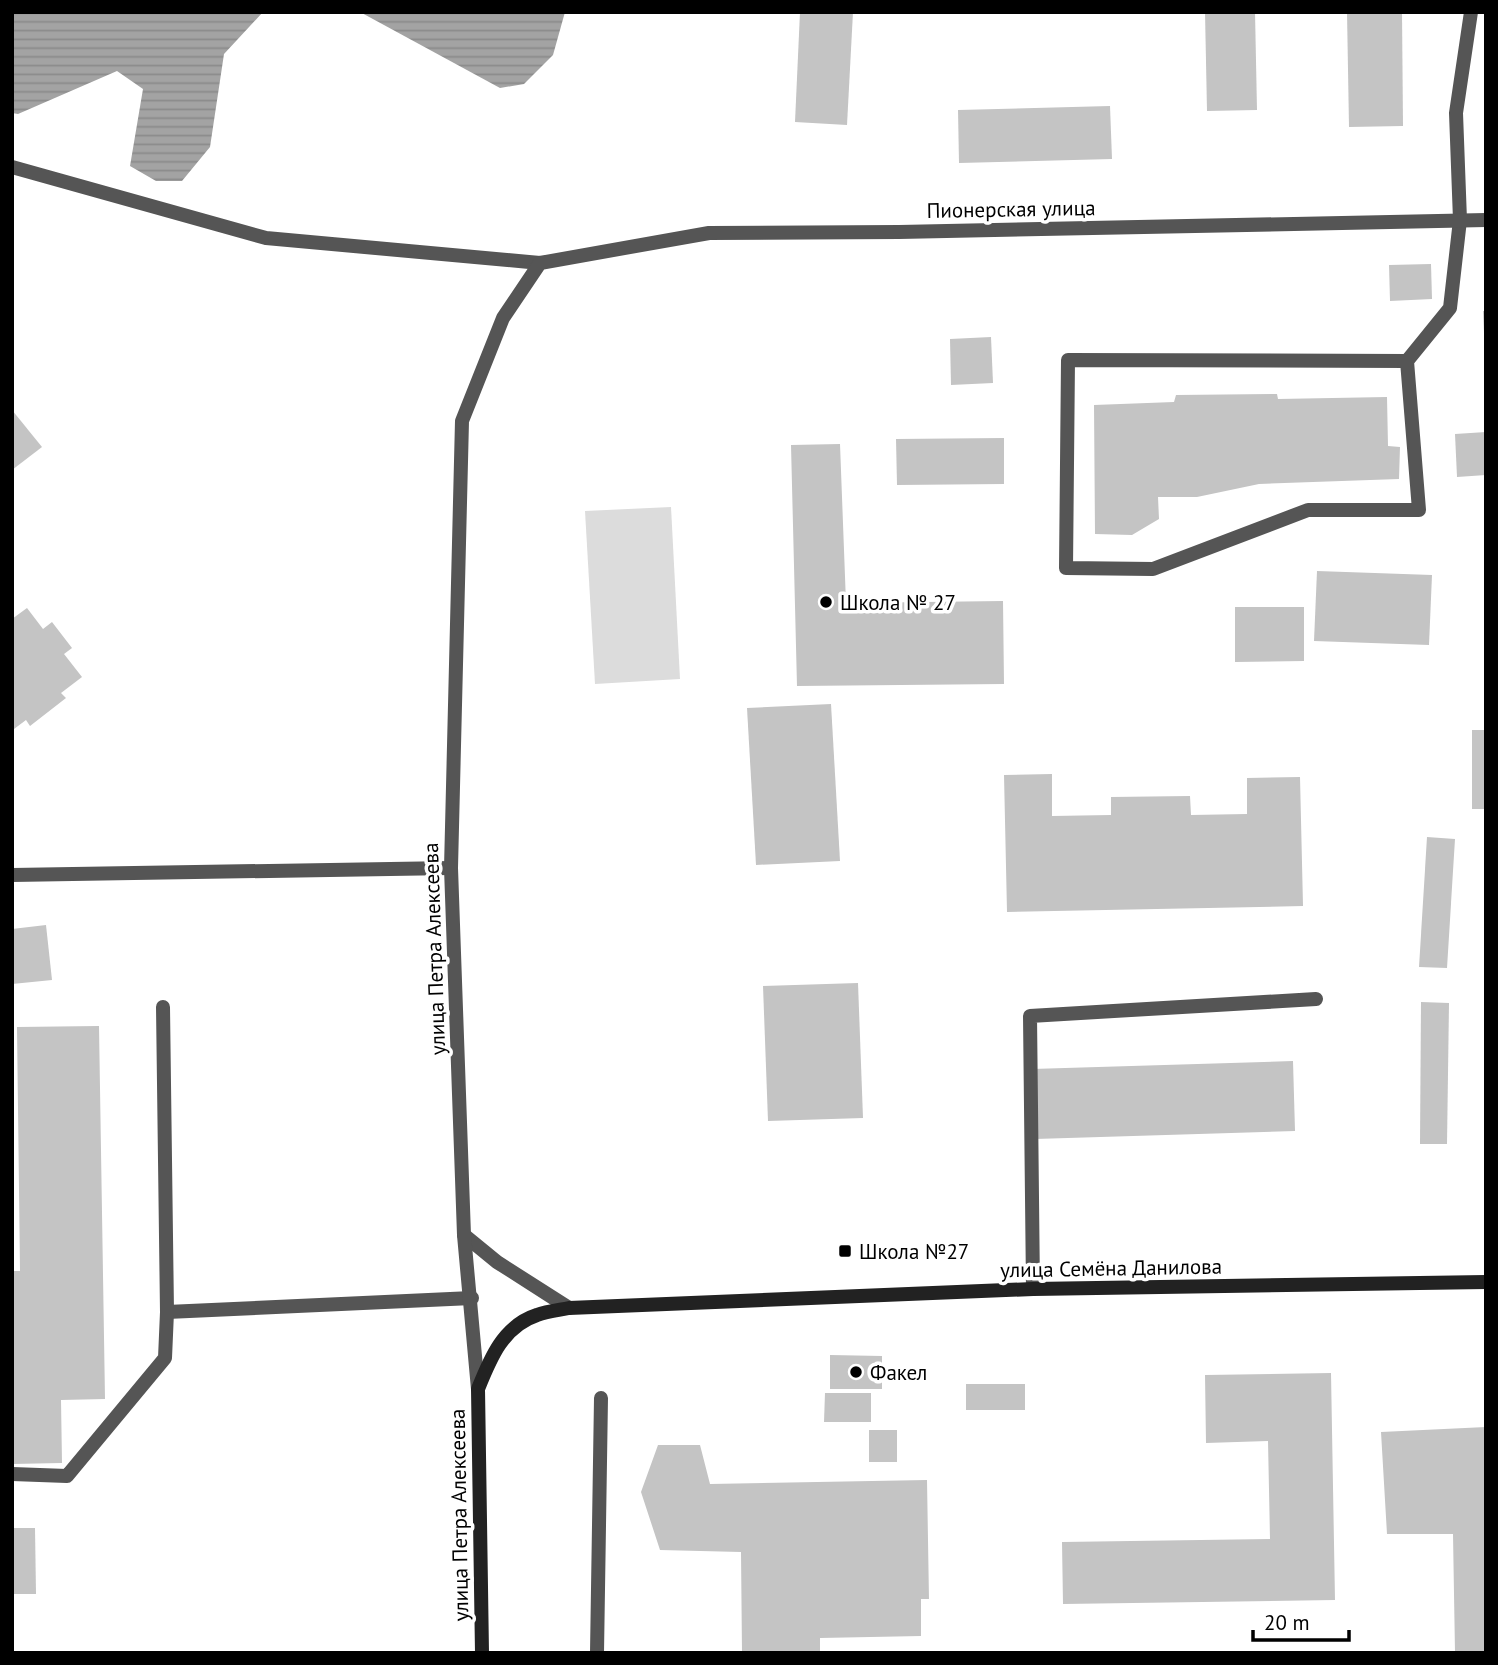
<svg xmlns="http://www.w3.org/2000/svg" width="1498" height="1665" viewBox="0 0 1498 1665" font-family="'PT Sans',sans-serif">
  <defs>
    <pattern id="water-rules" width="6" height="5" patternUnits="userSpaceOnUse" patternTransform="scale(1.75)"><rect width="6" height="5" fill="#a3a3a3"/><path d="M0 2.5h6" fill="none" stroke="#8b8b8b"/></pattern>
  </defs>
  <rect width="100%" height="100%" fill="#fff"/>
  <!-- grass -->
  <polygon fill="#dcdcdc" points="671,507 680,679 595,684 585,511"/>
  <!-- water -->
  <g fill="url(#water-rules)">
    <polygon points="12,12 263,12 224,54 210,147 182,181 156,181 130,166 143,89 117,71 18,114 12,113"/>
    <polygon points="360,12 565,12 553,55 524,84 500,88"/>
  </g>
  <!-- building -->
  <g fill="#c4c4c4">
    <polygon points="800,12 853,12 847,125 795,122"/>
    <polygon points="1205,12 1255,12 1257,110 1207,111"/>
    <polygon points="1347,12 1402,12 1403,126 1349,127"/>
    <polygon points="1110,106 1112,159 959,163 958,110"/>
    <polygon points="1431,264 1432,299 1390,301 1389,265"/>
    <polygon points="1483,311 1486,311 1486,333 1484,333"/>
    <polygon points="991,337 993,383 951,385 950,339"/>
    <polygon points="1277,394 1278,399 1387,397 1388,446 1400,447 1399,479 1259,484 1197,497 1158,497 1159,519 1132,535 1095,534 1094,405 1174,402 1176,395"/>
    <polygon points="12,410 42,447 12,470"/>
    <polygon points="1486,432 1486,475 1457,477 1455,434"/>
    <polygon points="1004,438 1004,484 897,485 896,439"/>
    <polygon points="840,444 846,603 1003,601 1004,684 797,686 791,445"/>
    <polygon points="1317,571 1432,575 1429,645 1314,641"/>
    <polygon points="1235,607 1304,607 1304,661 1235,662"/>
    <polygon points="27,608 43,629 52,622 72,648 64,654 82,677 61,693 66,698 30,726 26,720 14,729 12,619"/>
    <polygon points="831,704 840,861 756,865 747,708"/>
    <rect x="1472" y="730" width="14" height="79"/>
    <polygon points="1052,774 1052,816 1111,815 1111,797 1190,796 1191,815 1247,814 1247,778 1300,777 1303,906 1007,912 1004,775"/>
    <polygon points="1427,837 1455,839 1447,968 1419,967"/>
    <polygon points="46,925 52,980 12,984 12,929"/>
    <polygon points="858,983 863,1118 768,1121 763,986"/>
    <polygon points="1421,1002 1449,1003 1447,1144 1420,1144"/>
    <polygon points="99,1026 105,1399 61,1400 62,1463 12,1464 12,1271 20,1271 17,1027"/>
    <polygon points="1293,1061 1295,1131 1035,1139 1032,1069"/>
    <polygon points="830,1355 882,1356 882,1389 830,1389"/>
    <polygon points="1331,1373 1335,1600 1063,1604 1062,1542 1270,1539 1268,1441 1206,1443 1205,1375"/>
    <rect x="966" y="1384" width="59" height="26"/>
    <polygon points="825,1393 871,1393 871,1422 824,1422"/>
    <polygon points="1486,1427 1486,1653 1455,1653 1453,1534 1387,1534 1381,1432"/>
    <rect x="869" y="1430" width="28" height="32"/>
    <polygon points="658,1445 700,1445 710,1484 927,1480 929,1599 921,1599 921,1636 820,1638 820,1653 742,1653 741,1552 660,1550 641,1492"/>
    <polygon points="12,1528 35,1528 36,1594 12,1594"/>
  </g>
  <g fill="none" stroke-linecap="round" stroke-linejoin="round">
    <!-- lane -->
    <g stroke="#555" stroke-width="14">
      <polyline points="12,167 266,238 540,263"/>
      <polyline points="1407,361 1068,360 1066,568 1153,569 1308,510 1419,510 1407,361 1450,308 1460,220 1456,113 1471,12"/>
      <polyline points="1033,1289 1030,1016 1316,999"/>
      <polyline points="167,1312 472,1298"/>
      <polyline points="12,1474 67,1476 165,1358 167,1312 163,1007"/>
      <polyline points="597,1653 601,1398"/>
    </g>
    <!-- street -->
    <g stroke="#555" stroke-width="14">
      <polyline points="12,875 451,868"/>
      <polyline points="464,1235 497,1262 569,1308"/>
      <polyline points="478,1389 464,1235 451,868 462,421 503,318 540,263 709,233 899,232 1486,220"/>
    </g>
    <!-- secondary -->
    <path stroke="#222" stroke-width="14" d="M482,1653l-4,-264c12,-30 25,-63 59,-74 10,-4 22,-5 32,-7l464,-19 453,-7"/>
  </g>
  <!-- markers -->
  <g fill="#000" stroke="#fff" stroke-width="2.5">
    <circle cx="826" cy="602" r="7"/>
    <rect x="838" y="1244" width="14" height="14" rx="3.5"/>
    <circle cx="856" cy="1372" r="7"/>
  </g>
  <g text-anchor="middle" dominant-baseline="central" stroke-width="7" stroke-linejoin="round" paint-order="stroke">
    <!-- street labels -->
    <g font-size="21" fill="#000" stroke="#fff">
      <text transform="translate(1011 209) rotate(-1)">Пионерская улица</text>
      <text transform="translate(434 949) rotate(-92)">улица Петра Алексеева</text>
      <text transform="translate(1111 1268) rotate(-1)">улица Семёна Данилова</text>
      <text transform="translate(459 1515) rotate(-91)">улица Петра Алексеева</text>
    </g>
    <!-- poi labels -->
    <g font-size="21" fill="#000" stroke="#fff" text-anchor="start">
      <text x="840" y="602">Школа № 27</text>
      <text x="859" y="1251">Школа №27</text>
      <text x="870" y="1372">Факел</text>
    </g>
  </g>
  <!-- border -->
  <rect width="1498" height="1665" fill="none" stroke="#000000" stroke-width="28"/>
  <!-- scale -->
  <path d="M1253 1630v10h96v-10" fill="none" stroke="#000000" stroke-width="3.5"/>
  <text x="1264" y="1630" font-size="21" fill="#000000" stroke="#ffffff" stroke-width="5" paint-order="stroke">20 m</text>
</svg>
